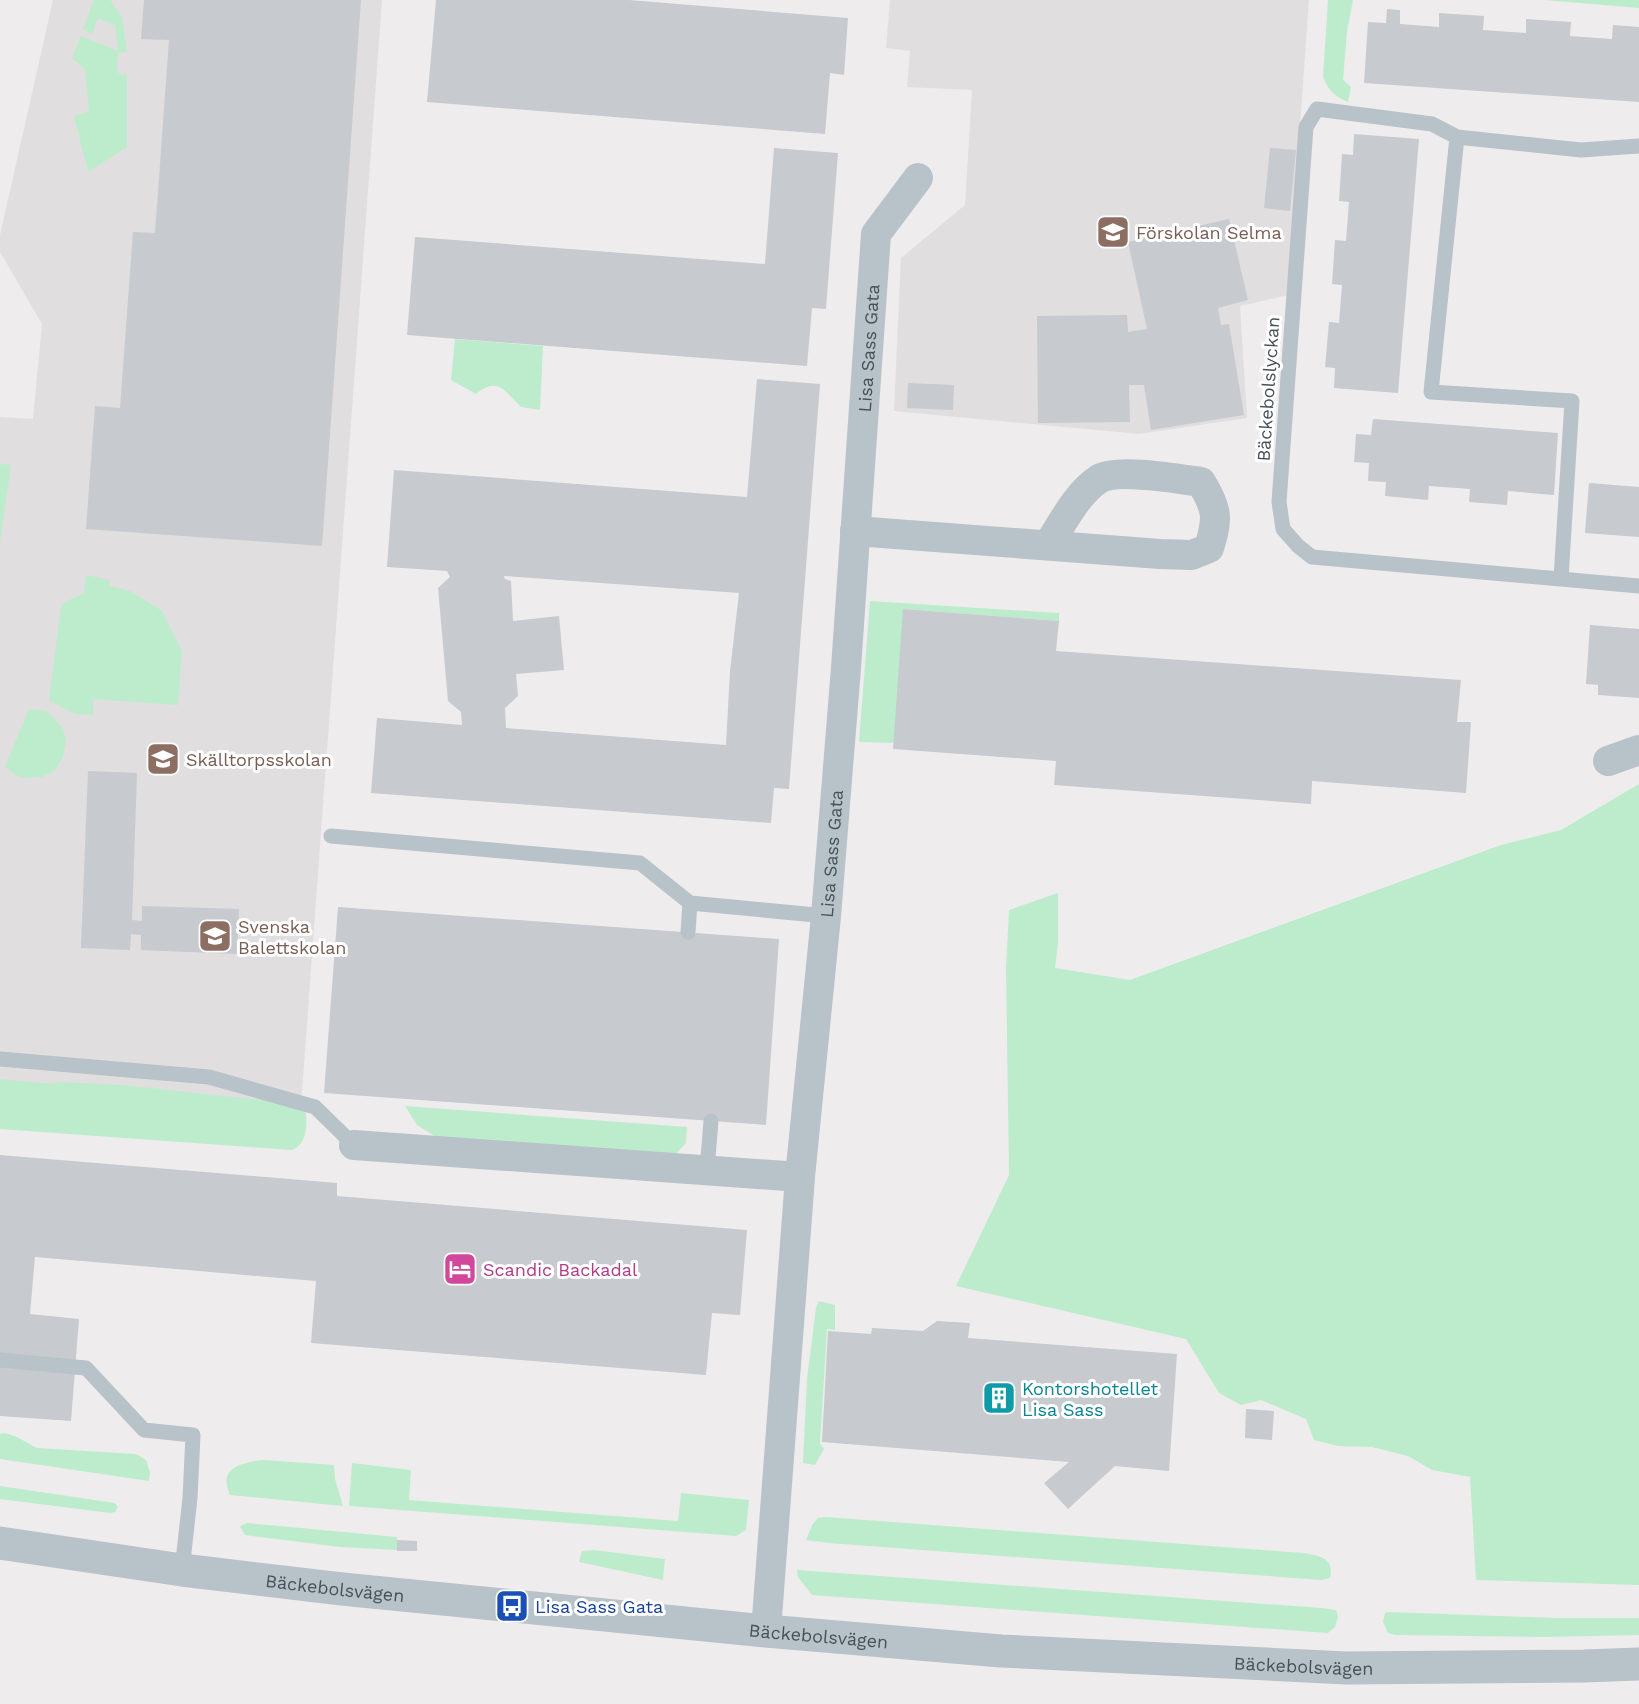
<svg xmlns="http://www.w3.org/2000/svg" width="1639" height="1704" viewBox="0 0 1639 1704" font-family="'Work Sans',sans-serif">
  <rect width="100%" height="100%" fill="#efeced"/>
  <!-- education -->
  <g fill="#e0dede">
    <polygon points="53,0 382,0 300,1119 0,1098 0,417 33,419 42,324 0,252 0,235"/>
    <polygon points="890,0 1309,0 1288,295 1240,306 1247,418 1139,434 894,411 901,258 965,205 972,90 907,87 910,51 886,48"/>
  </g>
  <!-- green -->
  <g fill="#bceccc">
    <polygon points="94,0 110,0 122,17 127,52 118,53 117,72 121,75 127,74 127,147 88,172 74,116 89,111 85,69 72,58 81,36 118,51 115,25 98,18 92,34 83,29"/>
    <path d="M1328,0h25l-6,32 -4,48 8,7 -3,15c-13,-5 -20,-12 -25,-25z"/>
    <polygon points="1544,0 1639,0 1639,8"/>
    <path d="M455,339l88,7 -3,64 -19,-3c-15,-14 -23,-32 -45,-13l-25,-14z"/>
    <polygon points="0,464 11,465 0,542"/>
    <polygon points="86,575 109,580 109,586 130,591 162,611 182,651 178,705 93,699 93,715 75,714 49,700 61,606 65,602 84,593"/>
    <polygon points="870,601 1059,613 1059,621 904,609 894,743 859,742"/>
    <polygon points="29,709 47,711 63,729 66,740 63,757 55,770 42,777 21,778 5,767"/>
    <polygon points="1639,784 1639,1585 1476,1580 1470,1477 1432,1470 1408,1456 1372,1447 1338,1446 1314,1440 1306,1419 1261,1400 1241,1405 1219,1393 1186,1339 956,1286 1009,1175 1006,968 1009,910 1058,893 1058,943 1055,968 1130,980 1501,845 1561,830"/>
    <path d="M0,1079l53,5 5,-2 65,3 165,18 17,6c3,14 2,37 -14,41l-291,-21z"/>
    <polygon points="405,1106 687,1127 686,1143 675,1155 441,1140 417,1125"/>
    <polygon points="819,1301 835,1305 835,1330 827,1329 820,1444 824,1449 815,1465 803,1463 807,1379 816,1308"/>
    <polygon points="5,1433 17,1437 37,1448 136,1454 146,1460 150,1472 149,1481 0,1459 0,1434"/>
    <path d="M264,1460l70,5 1,14 8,27 -113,-11c-13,-28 13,-33 34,-35z"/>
    <polygon points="352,1463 411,1470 409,1500 678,1521 681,1493 749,1500 746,1530 736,1536 349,1506"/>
    <polygon points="0,1486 115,1503 118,1507 115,1512 110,1513 0,1499"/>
    <path d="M826,1517l477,36c15,2 32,5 27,25l-9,2 -492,-37 -23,-3 6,-15 6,-7z"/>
    <polygon points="247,1523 397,1537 397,1550 340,1547 245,1535 240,1526"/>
    <polygon points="594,1550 665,1559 663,1580 579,1562 582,1551"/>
    <polygon points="797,1570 1322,1608 1336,1610 1338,1617 1335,1627 1328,1633 812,1595 798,1577"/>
    <polygon points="1389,1612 1557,1618 1639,1618 1639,1635 1545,1637 1395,1635 1388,1633 1383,1622 1385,1613"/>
  </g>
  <!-- building -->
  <g fill="#c7cacf" fill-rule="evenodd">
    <polygon points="144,0 361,0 322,546 86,529 95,406 120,408 133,232 155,233 169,40 141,39"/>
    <polygon points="436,0 629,0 848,18 844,75 830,73 825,134 427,102"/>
    <polygon points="1387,9 1400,10 1400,24 1439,27 1439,13 1484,16 1483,30 1526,33 1526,19 1571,22 1570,36 1612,39 1613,25 1639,27 1639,102 1364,83 1368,22 1386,23"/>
    <polygon points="1354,134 1419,139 1398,393 1334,388 1335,368 1325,367 1329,322 1339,323 1342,285 1332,284 1335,240 1346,241 1349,202 1339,201 1342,154 1353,155"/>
    <polygon points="774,148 838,153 826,309 812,308 807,366 407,335 415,237 765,264"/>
    <polygon points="1270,148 1296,150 1290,211 1264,208"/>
    <polygon points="1229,219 1248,300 1218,308 1221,325 1229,324 1244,415 1151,430 1144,385 1129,385 1130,422 1038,423 1037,316 1127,315 1128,332 1147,329 1128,242"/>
    <path d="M757,379l63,5 -31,405 -15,-1 -3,35 -400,-30 6,-75 85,7 -1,-13 -13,-11 -10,-113 12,-11 -3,-6 -60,-4 7,-97 353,27zM504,576l235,17 -9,78 -4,74 -220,-17 -1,-20 13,-12 -2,-22 48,-4 -5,-54 -46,5 -2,-40 -6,-2z"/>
    <polygon points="908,383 954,385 953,410 907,408"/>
    <polygon points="1373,419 1558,433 1554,495 1508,491 1507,505 1469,502 1470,489 1429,486 1428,500 1385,496 1386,482 1368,481 1369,463 1354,462 1356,434 1371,435"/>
    <polygon points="1589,483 1639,487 1639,537 1585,533"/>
    <polygon points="903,609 1059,621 1056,651 1461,680 1457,722 1471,722 1466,793 1312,781 1311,804 1054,785 1056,761 893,749"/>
    <polygon points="1590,625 1639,629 1639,698 1598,695 1598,685 1586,684"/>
    <polygon points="88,771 137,773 132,920 142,921 142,906 239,909 237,954 141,950 141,935 131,934 130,950 81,948"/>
    <polygon points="338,907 779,939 766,1125 324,1093"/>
    <polygon points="0,1155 337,1183 337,1196 747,1230 740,1315 712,1313 706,1375 311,1343 316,1281 35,1257 30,1314 79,1319 71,1421 0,1416"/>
    <polygon points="937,1321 970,1323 968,1338 1177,1354 1169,1471 1115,1466 1068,1509 1044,1483 1069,1462 822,1442 828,1331 871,1334 872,1328 923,1331"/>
    <polygon points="1246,1409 1274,1411 1272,1440 1245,1438"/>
    <polygon points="397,1540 417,1541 417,1551 397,1551"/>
  </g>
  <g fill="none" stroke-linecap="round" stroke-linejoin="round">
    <!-- service -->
    <g stroke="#b8c2c9" stroke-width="15">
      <polyline points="1457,137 1431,392 1572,401 1561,578"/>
      <polyline points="1639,146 1581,150 1457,137 1432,124 1317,109 1306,127 1279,502 1283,529 1298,546 1312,557 1639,586"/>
      <polyline points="331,836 640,863 690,903 826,916"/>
      <polyline points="688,932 690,903"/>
      <polyline points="0,1059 209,1077 315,1107 354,1145"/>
      <polyline points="707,1170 711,1121"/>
      <polyline points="0,1360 86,1368 144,1430 193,1435 190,1498 182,1570"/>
    </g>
    <!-- minor -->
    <g stroke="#b8c2c9" stroke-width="30">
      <path d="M855,531l305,23 32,1 17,-7c9,-30 9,-38 -8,-66 -22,-3 -84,-14 -102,-3 -22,14 -37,45 -51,66"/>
      <polyline points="1608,761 1639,750"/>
      <polyline points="354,1145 800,1177"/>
      <path id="s1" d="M766,1631l34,-454 26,-261 20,-248 30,-434 42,-56"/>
    </g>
    <!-- tertiary -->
    <path stroke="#b8c2c9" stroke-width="33" id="s2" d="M0,1543l182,27 160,19 424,42 235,20 345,17 238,-2 55,-2"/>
  </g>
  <!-- icons -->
  <defs>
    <symbol id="school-square" viewBox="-11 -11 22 22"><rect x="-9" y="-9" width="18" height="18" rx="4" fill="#8d6e63" stroke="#fff"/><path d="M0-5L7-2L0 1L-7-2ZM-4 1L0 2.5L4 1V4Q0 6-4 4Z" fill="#fff"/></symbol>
    <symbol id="hotel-square" viewBox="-11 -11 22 22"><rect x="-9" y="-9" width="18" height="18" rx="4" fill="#d1479c" stroke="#fff"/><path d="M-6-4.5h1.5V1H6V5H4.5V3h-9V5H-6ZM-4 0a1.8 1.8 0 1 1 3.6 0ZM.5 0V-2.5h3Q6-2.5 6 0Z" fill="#fff"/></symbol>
    <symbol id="building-square" viewBox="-11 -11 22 22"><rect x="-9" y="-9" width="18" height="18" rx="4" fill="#0f9aa8" stroke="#fff"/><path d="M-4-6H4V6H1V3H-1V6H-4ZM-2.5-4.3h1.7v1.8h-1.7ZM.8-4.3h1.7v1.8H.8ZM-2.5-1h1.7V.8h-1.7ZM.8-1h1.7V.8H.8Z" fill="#fff"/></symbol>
    <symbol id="bus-square" viewBox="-11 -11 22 22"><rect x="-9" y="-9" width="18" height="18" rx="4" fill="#1a4fb4" stroke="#fff"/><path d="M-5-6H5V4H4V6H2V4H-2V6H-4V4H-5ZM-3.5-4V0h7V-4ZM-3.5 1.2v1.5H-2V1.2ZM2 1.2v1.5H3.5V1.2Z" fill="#fff"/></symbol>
  </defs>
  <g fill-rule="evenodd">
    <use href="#school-square" x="1094" y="213" width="38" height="38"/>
    <use href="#school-square" x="144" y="740" width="38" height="38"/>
    <use href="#school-square" x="196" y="917" width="38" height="38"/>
    <use href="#hotel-square" x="441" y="1250" width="38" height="38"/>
    <use href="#building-square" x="980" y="1379" width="38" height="38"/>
    <use href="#bus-square" x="493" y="1587" width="38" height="38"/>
  </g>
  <g text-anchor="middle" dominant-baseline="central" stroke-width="6" stroke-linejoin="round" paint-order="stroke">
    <!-- education labels -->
    <g font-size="18" fill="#785e54" stroke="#fff" text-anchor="start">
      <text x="1136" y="232">Förskolan Selma</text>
      <text x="186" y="759">Skälltorpsskolan</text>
      <text x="238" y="926">Svenska<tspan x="238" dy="21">Balettskolan</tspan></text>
    </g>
    <!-- street labels -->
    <g font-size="18" fill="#465159" stroke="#fff">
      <text stroke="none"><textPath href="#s1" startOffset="1287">Lisa Sass Gata</textPath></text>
      <text transform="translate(1268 389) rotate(-86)">Bäckebolslyckan</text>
      <text stroke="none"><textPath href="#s1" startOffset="780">Lisa Sass Gata</textPath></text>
      <text stroke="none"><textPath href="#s2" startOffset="338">Bäckebolsvägen</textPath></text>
      <text stroke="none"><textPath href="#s2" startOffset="824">Bäckebolsvägen</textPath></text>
      <text stroke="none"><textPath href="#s2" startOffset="1310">Bäckebolsvägen</textPath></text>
    </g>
    <!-- hotel labels -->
    <g font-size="18" fill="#b23c85" stroke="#fff" text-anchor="start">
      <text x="483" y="1269">Scandic Backadal</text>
    </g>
    <!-- culture labels -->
    <g font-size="18" fill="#0d838f" stroke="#fff" text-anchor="start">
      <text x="1022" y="1388">Kontorshotellet<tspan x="1022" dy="21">Lisa Sass</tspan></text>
    </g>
    <!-- transit labels -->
    <g font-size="18" fill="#164399" stroke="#fff" text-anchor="start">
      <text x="535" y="1606">Lisa Sass Gata</text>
    </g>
  </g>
</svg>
